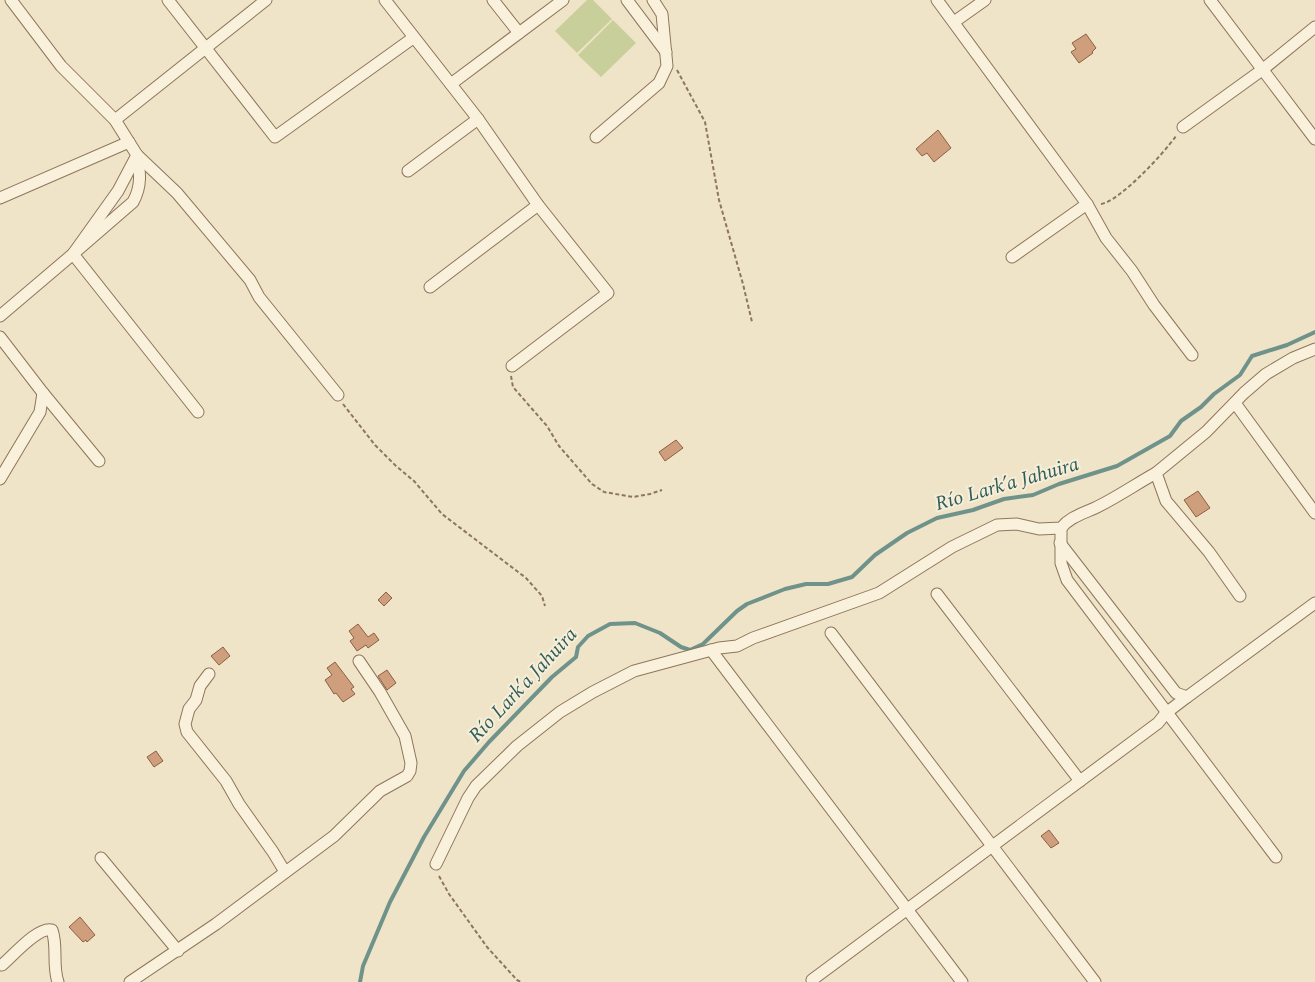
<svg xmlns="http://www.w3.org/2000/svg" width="1315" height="982" viewBox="0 0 1315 982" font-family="Spectral,serif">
  <rect width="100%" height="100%" fill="#f0e4c8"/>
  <!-- green -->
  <g fill="#c9cf9b">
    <polygon points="587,0 593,0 612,19 577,53 555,31"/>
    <polygon points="613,20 636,43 601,77 578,55"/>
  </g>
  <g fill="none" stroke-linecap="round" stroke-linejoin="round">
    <!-- stream -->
    <polyline stroke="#6f938a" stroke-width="4" points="360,982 363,966 390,902 424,837 464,771 489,742 552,677 576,657 578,647 588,636 610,624 635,623 660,633 681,647 690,650 703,644 737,611 747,604 785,589 806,584 828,584 852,577 875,555 907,533 937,518 973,510 1004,499 1033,495 1059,484 1117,466 1170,436 1181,421 1201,407 1214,394 1240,375 1252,356 1287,345 1315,332"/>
  </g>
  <!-- building -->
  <g fill="#cf9f7d" stroke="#8d5f41">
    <polygon points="1086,34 1096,48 1092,52 1093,53 1079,63 1071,52 1076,49 1072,43"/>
    <polygon points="938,130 951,148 934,162 927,153 922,156 916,149"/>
    <polygon points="676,440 683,448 665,461 659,452"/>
    <polygon points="1198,491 1210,508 1196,517 1184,500"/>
    <polygon points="386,592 392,598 384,606 378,600"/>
    <polygon points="358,624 368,637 374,633 379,640 368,648 366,645 357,651 350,641 354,638 349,631"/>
    <polygon points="223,647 230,656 219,665 211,656"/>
    <polygon points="335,662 354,687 351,689 355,694 343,702 336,693 334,694 325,680 332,675 327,668"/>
    <polygon points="387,670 396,683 387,690 378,676"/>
    <polygon points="156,751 163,761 154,767 147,757"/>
    <polygon points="1049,830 1059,843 1051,848 1041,836"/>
    <polygon points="80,917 95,935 87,942 86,940 83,942 69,927"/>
  </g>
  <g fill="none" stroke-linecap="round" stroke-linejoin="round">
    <defs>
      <g id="minor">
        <polyline points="168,0 275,137 413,38"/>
        <polyline points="385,0 478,119 538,205 608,293 512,366"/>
        <polyline points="493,0 519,33"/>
        <polyline points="627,0 666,52"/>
        <polyline points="937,0 1087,204 1106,238 1132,271 1154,305 1192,355"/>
        <polyline points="1210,0 1315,139"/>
        <polyline points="954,22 985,0"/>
        <polyline points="451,84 563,0"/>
        <polyline points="115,120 266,0"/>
        <polyline points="1183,127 1262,70 1315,27"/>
        <polyline points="596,137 659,83 667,66 662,14 653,0"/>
        <path d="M137,155c3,17 5,31 -4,47l-60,52 125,158"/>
        <polyline points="137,155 177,193 250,280 259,297 338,395"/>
        <polyline points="408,171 478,119"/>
        <polyline points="0,198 129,142"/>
        <polyline points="1012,257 1087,204"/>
        <polyline points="430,287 538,205"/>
        <polyline points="0,316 73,254 118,191 137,155 115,120 61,66 11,0"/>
        <polyline points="0,337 43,393 99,461"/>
        <polyline points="1235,403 1315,513"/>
        <polyline points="0,479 40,412 43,393"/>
        <polyline points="1061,528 1061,563 1067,580 1276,857"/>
        <polyline points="1060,543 1176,693 1187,697 1315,603"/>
        <polyline points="937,594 1080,781"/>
        <polyline points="1240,596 1209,552 1166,501 1156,473 1206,432 1244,393 1266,374 1293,358 1315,349"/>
        <polyline points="831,633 1095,982"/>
        <polyline points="711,650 962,982"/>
        <polyline points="209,674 200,686 196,700 189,709 185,724 187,732 226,781 239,804 273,852 285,872"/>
        <polyline points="101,858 178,951"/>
        <path d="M436,864l32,-66 8,-12 41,-40 43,-34 33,-20 41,-21 85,-23 18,-2 16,-8 126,-45 73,-46 45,-22 20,-1 22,5 22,-1c9,-11 21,-14 34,-20 21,-10 41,-24 61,-35"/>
        <path d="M2,965c11,-9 36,-39 50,-35 6,17 0,35 6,52"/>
        <polyline points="812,980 1158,723 1166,713 1187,697"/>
        <polyline points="130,982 216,924 334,836 380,791 407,776 410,771 411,763 405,736 380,692 359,661"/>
      </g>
    </defs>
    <!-- minor casing -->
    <use href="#minor" stroke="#8d765c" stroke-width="13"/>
    <!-- path -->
    <g stroke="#8d765c" stroke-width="2" stroke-dasharray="4 2.5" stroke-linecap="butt">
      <polyline points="677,70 705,122 719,200 743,284 752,322"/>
      <path d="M1101,204c19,-3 63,-51 75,-68"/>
      <polyline points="511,376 513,387 547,426 559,446 592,484 604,492 633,497 650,494 662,490"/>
      <polyline points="343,404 375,445 396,466 414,481 442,514 526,578 542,596 545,606"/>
      <polyline points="439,876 449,894 487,947 517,980 521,982"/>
    </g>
    <!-- minor -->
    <use href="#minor" stroke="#faf1dc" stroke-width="11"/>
  </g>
  <g text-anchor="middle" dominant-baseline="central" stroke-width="4" stroke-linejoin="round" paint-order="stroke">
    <!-- water labels -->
    <g font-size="20" font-style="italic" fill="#2f5d5a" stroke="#f7eed8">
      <text transform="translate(1007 484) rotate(-16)">Río Lark’a Jahuira</text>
      <text transform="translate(523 685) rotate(-47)">Río Lark’a Jahuira</text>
    </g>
  </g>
</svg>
